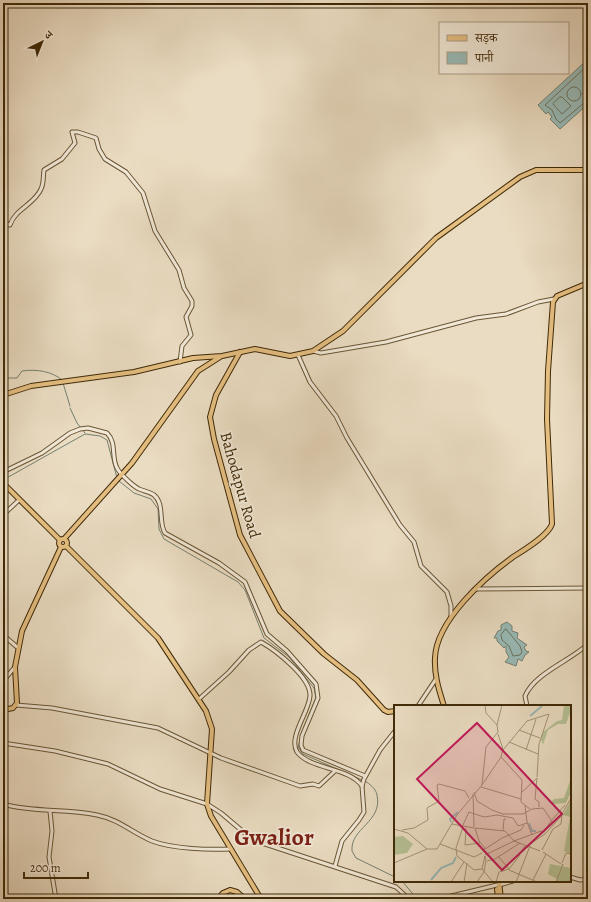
<svg xmlns="http://www.w3.org/2000/svg" width="591" height="902" viewBox="0 0 591 902" font-family="Alegreya,'Noto Serif Devanagari',serif">
  <rect width="100%" height="100%" fill="#eadcc2"/>
  <filter id="stains"><feTurbulence type="fractalNoise" baseFrequency=".005" numOctaves="4"/><feColorMatrix values="0 0 0 0 .2 0 0 0 0 .09 0 0 0 0 .02 0 0 0 .5 -.17"/></filter>
  <radialGradient id="worn" r=".72"><stop offset=".6" stop-color="#630" stop-opacity="0"/><stop offset="1" stop-color="#630" stop-opacity=".3"/></radialGradient>
  <!-- water -->
  <g fill="#98bab7" stroke="#748071">
    <polygon points="588,59 588,104 560,129 550,119 552,117 548,112 546,114 538,105"/>
    <polygon points="507,622 512,626 512,631 518,633 517,638 527,645 524,647 526,651 529,652 525,655 522,661 518,659 516,666 505,662 509,657 506,652 506,646 504,648 497,641 497,638 494,638 498,631 501,630 501,625"/>
  </g>
  <g fill="none" stroke-linecap="round" stroke-linejoin="round">
    <!-- shore -->
    <g stroke="#6c725f" stroke-width="1">
      <polyline points="588,65 545,105 552,110 556,119 560,123 584,103 588,102"/>
      <circle cx="574" cy="94" r="7"/>
      <polygon points="560,97 562,97 571,106 562,114 553,104"/>
      <polygon points="506,629 520,646 522,652 520,655 513,656 509,646 502,640 501,635"/>
    </g>
    <!-- stream -->
    <g stroke="#748071" stroke-width="1">
      <path d="M3,378h14l5,-7c14,-2 30,0 40,9"/>
      <polyline points="63,383 70,406"/>
      <polyline points="70,408 77,423 85,433"/>
      <polyline points="3,480 85,434 100,436 107,440 117,478"/>
      <polyline points="119,481 134,493 151,499 158,509 159,529 164,539 238,582 245,590 264,638 289,657 314,688 316,698 308,717"/>
      <polyline points="301,737 298,747 303,754 362,780"/>
      <path d="M365,781c5,3 11,8 12,14 6,27 -27,33 -25,56l4,7 39,19"/>
      <polyline points="402,881 417,899"/>
    </g>
    <defs>
      <g id="minor">
        <path d="M3,223l7,2c5,-16 25,-21 31,-36 3,-6 2,-13 3,-19l18,-11 13,-16 -3,-11h6l18,6 3,11 6,10 21,13 17,21 12,38 24,39 5,18 8,13v5l-6,11 5,18 -9,11 -2,16"/>
        <polyline points="313,351 321,353 386,342 476,318 506,314 538,302 554,299"/>
        <polyline points="298,355 310,382 336,416 347,438 400,525 414,542 421,566 447,592 451,606 451,616"/>
        <path d="M3,472l39,-19 28,-20 10,-4 8,-1 19,5c10,10 4,24 10,35 3,6 16,18 22,21 5,2 11,3 15,6 11,9 4,27 11,38l54,30 26,19 22,52 20,17 29,33 2,14 -16,38 -1,9 2,5 62,26"/>
        <polyline points="3,515 19,500"/>
        <polyline points="475,589 588,588"/>
        <polyline points="3,635 17,647"/>
        <polyline points="3,681 15,667"/>
        <path d="M199,699l30,-27 20,-22 12,-8c14,8 50,35 49,54 -1,16 -22,41 -13,56 14,18 52,15 65,34"/>
        <polyline points="16,705 52,708 158,728 221,758 300,786 313,784 319,786 335,771"/>
        <polyline points="418,706 436,679"/>
        <path d="M527,706l-2,-10c10,-23 45,-35 63,-52"/>
        <polyline points="3,743 55,751 108,764 160,789 207,804 221,813 247,835 262,843 396,887 409,899"/>
        <path d="M3,804c31,9 62,4 94,11 21,4 36,18 55,26 21,8 57,9 79,8"/>
        <polyline points="50,811 52,831 49,857 56,899"/>
        <polyline points="335,866 342,841 359,820 364,812 362,786 364,779 380,750 395,731"/>
        <polyline points="570,877 580,880 588,879"/>
        <polyline points="499,885 513,881"/>
        <polyline points="439,899 497,885"/>
      </g>
      <g id="major">
        <polyline points="240,352 216,395 210,417 214,439 240,535 280,611 324,654 357,680 384,710 388,712 395,711"/>
        <polyline points="3,395 31,386 134,372 193,358 222,356 255,349 290,356 313,351 343,331 436,238 520,177 536,170 588,170"/>
        <polyline points="3,483 60,540"/>
        <circle cx="63" cy="543" r="4"/>
        <polyline points="64,539 132,463 198,371 220,357"/>
        <polyline points="66,546 158,638 206,711 212,729 207,804 211,816 261,899"/>
        <path d="M444,706c-5,-16 -10,-31 -9,-48 1,-37 50,-81 78,-101 11,-7 35,-21 39,-33l-5,-105 1,-48 5,-69 4,-6 31,-13"/>
        <polyline points="3,710 13,708 17,703 15,667 22,631 61,547"/>
        <polyline points="499,881 501,899"/>
        <polyline points="497,889 498,899"/>
        <polyline points="218,899 223,893 230,890 237,892 245,899"/>
      </g>
    </defs>
    <!-- minor casing -->
    <use href="#minor" stroke="#6a5636" stroke-width="5"/>
    <!-- major casing -->
    <use href="#major" stroke="#3f2a07" stroke-width="6"/>
    <!-- minor -->
    <use href="#minor" stroke="#f1e8d7" stroke-width="3"/>
    <!-- major -->
    <use href="#major" stroke="#e5be81" stroke-width="4"/>
  </g>
  <g text-anchor="middle" dominant-baseline="central" stroke-width="3.5" stroke-linejoin="round" paint-order="stroke">
    <!-- street labels -->
    <g font-size="16" fill="#3f2a07" stroke="#f1e8d7">
      <text transform="translate(240 485) rotate(74)">Bahodapur Road</text>
    </g>
    <!-- town labels -->
    <g font-size="24" font-weight="bold" fill="#7a1f14" stroke="#f1e8d7">
      <text x="274" y="837">Gwalior</text>
    </g>
  </g>
  <!-- overview -->
  <g transform="translate(394 705)">
    <rect width="177" height="177" fill="#eadcc2"/>
    <path d="M170,0h5l2,5 -5,14h-8l-10,6 -5,15 -2,-6 2,-7 14,-11 5,-1zM177,73v14l-5,11 -13,1 -2,-2 3,-3 10,-1zM177,95v54l-7,-3 6,-34 -7,-2zM9,131l10,8 -6,9 -13,2v-18zM156,159l21,4v14h-15l1,-3 -9,-5z" fill="#b6c094"/>
    <path fill="none" stroke="#98bab7" stroke-width="2" d="M136,11l12,-10M57,117l-1,-3 8,-7M135,118l3,8h4M37,175l10,-12 12,-5 3,-6"/>
    <path fill="none" stroke="#a69577" stroke-width="1" d="M103,20l5,-20M125,25l21,8M104,29l5,15 -2,8 21,23 -1,22 9,7M115,37l29,12M109,45l24,-29 22,-7M132,45l10,-31M143,72l2,-33 10,-30M88,80l19,-28M87,82l40,12M80,87l3,9 15,9 11,4h20l9,-5 11,-1 10,15M128,87l15,-14 -2,21 4,3v5M79,89l1,33M131,101l2,16 5,13M157,116l14,-16M58,119l22,4M68,122l7,-15 15,5 13,-2 16,3 5,8 9,-3M69,122l-7,21 1,8 17,14 8,-1M72,123l-1,17 15,-2M81,123l30,3 9,10 26,10M81,123l4,13 6,7 -2,4M0,124l14,4 19,16 -33,14M8,125l12,-2 14,-8 -1,-12 12,-7 -2,-16 2,-1 26,7 4,7M109,126l1,-12h2M150,126l7,-10M46,139l34,13 8,-4M136,139l15,-10 18,-20M33,144h10l20,-34 25,-30 4,-38 12,-15 -1,-7 -11,-12 -1,-8M91,144l17,-11 19,-8 3,-5M148,145l11,-21 8,-5 1,-10 9,-16M149,147l18,12M126,149l4,-7h4M91,150l29,-14 27,-10 4,1M104,151l11,13M92,155l-1,-4 -3,13 11,13M93,156l8,-2 25,-16M168,158l4,-10 5,1M115,164l11,-14M115,165l28,12M139,175l13,-26M57,177l13,-20M70,177l3,-19M83,177l7,-10 2,-12M102,177l3,-10 10,-3M122,177l14,-36M162,177l7,-18 -1,2"/>
    <path fill="#c2185b" fill-opacity="0.15" stroke="#c2185b" stroke-width="2" d="M83,18l85,91 -60,56 -85,-91z"/>
    <rect width="177" height="177" fill="none" stroke="#3f2a07" stroke-width="2"/>
  </g>
  <!-- margin -->
  <rect width="591" height="902" fill="none" stroke="#eadcc2" stroke-width="16"/>
  <rect x="4" y="4" width="583" height="894" fill="none" stroke="#3f2a07" stroke-width="2"/>
  <rect x="8" y="8" width="575" height="886" fill="none" stroke="#3f2a07"/>
  <!-- legend -->
  <rect x="439" y="22" width="130" height="52" fill="#f1e8d7" stroke="#aa9c84"/>
  <rect x="447" y="35" width="20" height="6" fill="#e5be81" stroke="#aa9c84"/>
  <text x="475" y="42" font-size="12" fill="#3f2a07">सड़क</text>
  <rect x="447" y="52" width="20" height="12" fill="#98bab7" stroke="#aa9c84"/>
  <text x="475" y="62" font-size="12" fill="#3f2a07">पानी</text>
  <!-- north arrow -->
  <g transform="translate(42 42) rotate(43)" stroke="#f1e8d7" stroke-width="3" paint-order="stroke">
  <path d="M0-3L7 15L0 10L-7 15Z" fill="#3f2a07"/>
  <text y="-6" font-size="11" font-weight="bold" text-anchor="middle" fill="#3f2a07">उ</text>
  </g>
  <!-- scale -->
  <path d="M24 872v6h64v-6" fill="none" stroke="#3f2a07" stroke-width="2"/>
  <text x="30" y="872" font-size="12" fill="#3f2a07" stroke="#f1e8d7" stroke-width="3" paint-order="stroke">200 m</text>
  <rect width="100%" height="100%" filter="url(#stains)"/>
  <rect width="100%" height="100%" fill="url(#worn)"/>
</svg>
